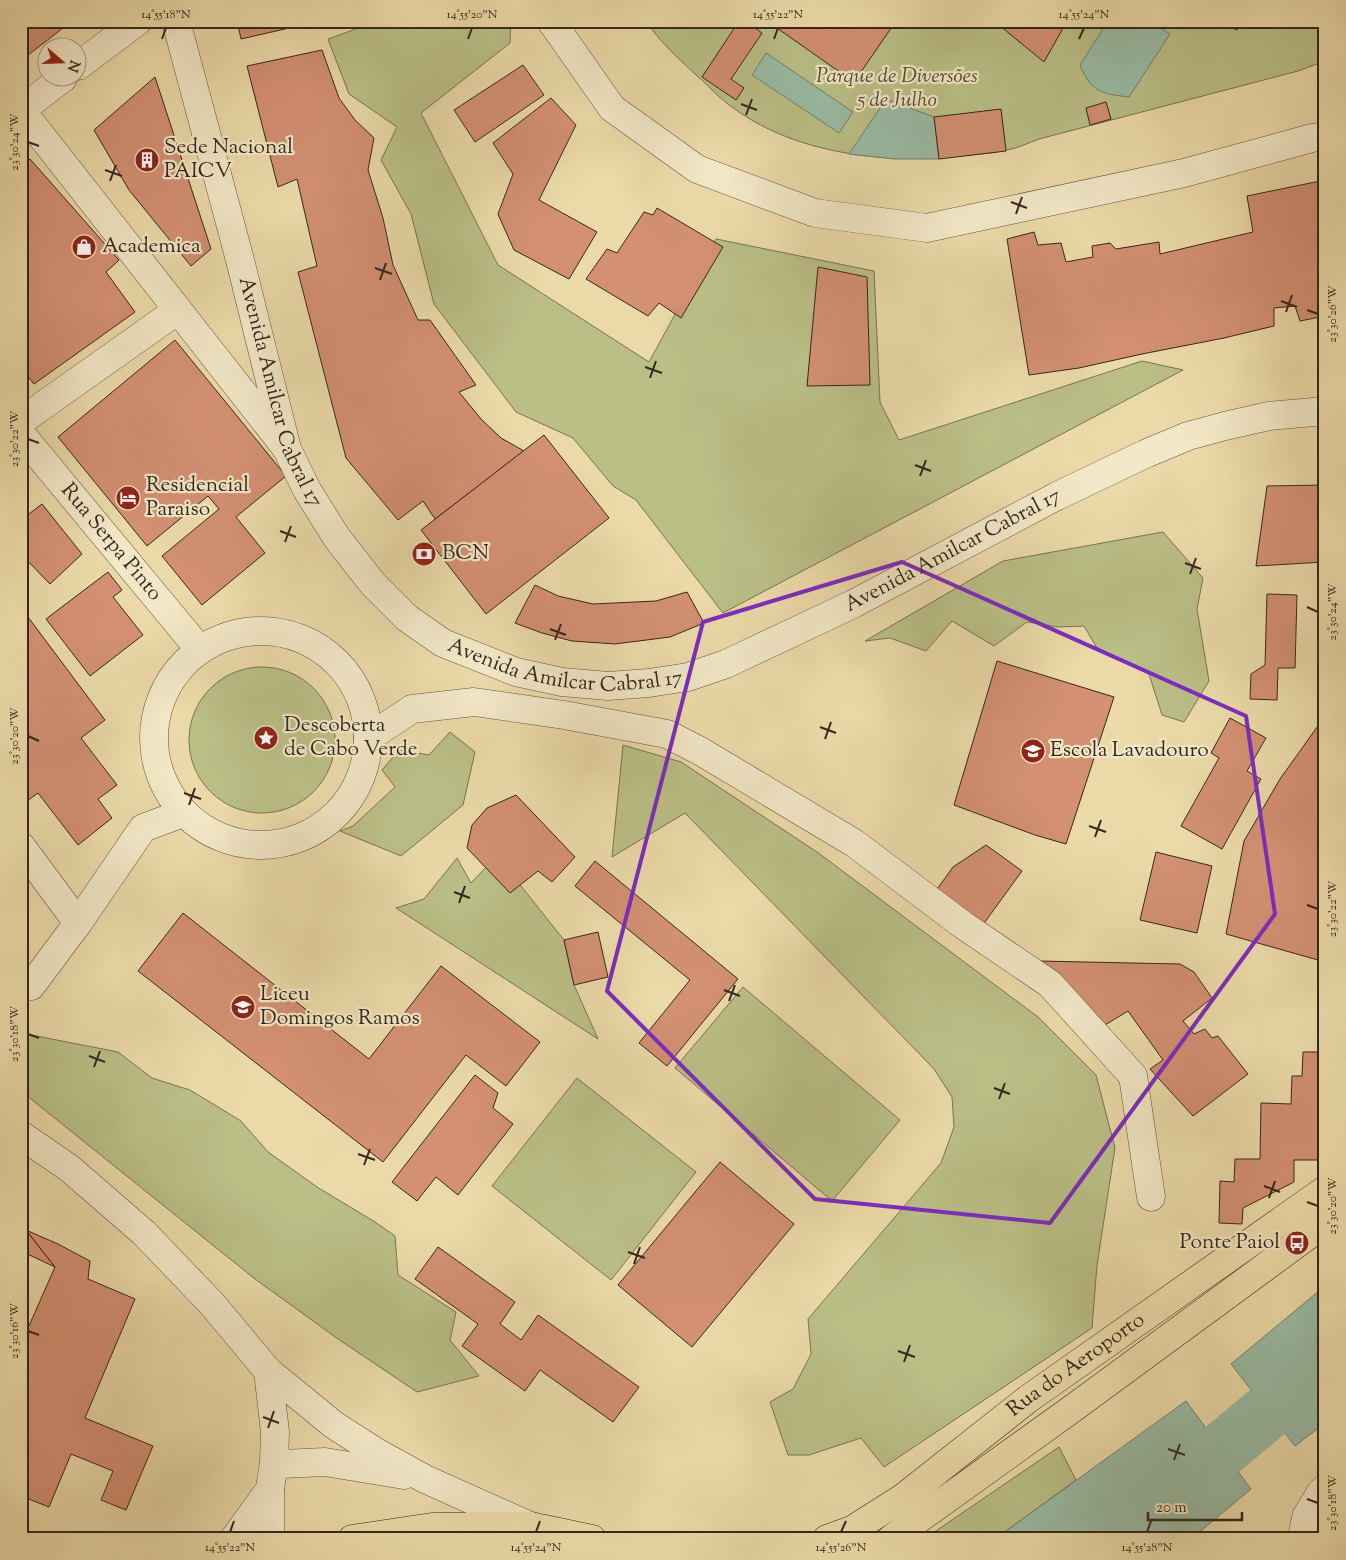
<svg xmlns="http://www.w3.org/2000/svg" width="1346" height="1560" viewBox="0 0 1346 1560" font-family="'Sorts Mill Goudy',serif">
  <rect width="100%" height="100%" fill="#ebdaa8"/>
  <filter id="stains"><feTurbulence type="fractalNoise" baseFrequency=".004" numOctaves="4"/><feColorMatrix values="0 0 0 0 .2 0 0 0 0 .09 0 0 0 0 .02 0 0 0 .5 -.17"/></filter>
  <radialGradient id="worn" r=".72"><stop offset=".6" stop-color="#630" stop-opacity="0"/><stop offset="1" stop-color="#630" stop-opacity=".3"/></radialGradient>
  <!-- green -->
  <g fill="#babf86" stroke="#787352">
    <polygon points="378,21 511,21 510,43 421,113 498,265 649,362 716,239 874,271 880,402 899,440 1142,361 1183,370 723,613 636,500 613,486 573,438 516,412 434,304 411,214 381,160 397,127 349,94 328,39"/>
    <path d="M646,21h679v40l-27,10 -259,68c-11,4 -21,9 -32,11 -12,3 -26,4 -38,5 -82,10 -180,0 -246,-55 -10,-8 -18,-18 -28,-26 -17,-16 -36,-33 -49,-53z"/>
    <polygon points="1163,532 1203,578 1197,609 1209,681 1184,722 1162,715 1149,674 1097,648 1084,626 1058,627 1027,622 994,646 952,621 926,651 890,638 865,641 1003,561"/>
    <circle cx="262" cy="740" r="73"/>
    <polygon points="450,732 475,752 463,805 401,856 340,831 353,826 395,787 382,770 399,750 429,755"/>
    <polygon points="623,745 681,762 817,852 1038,1017 1096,1075 1115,1148 1097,1265 1092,1328 884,1467 861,1438 809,1455 788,1455 770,1402 793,1389 811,1354 808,1319 941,1163 954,1127 952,1097 934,1069 685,813 612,857"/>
    <polygon points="457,858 471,883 492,861 517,881 564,940 574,985 598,1039 396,908 424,899"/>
    <polygon points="743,987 900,1120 832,1201 675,1068"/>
    <polygon points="21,1033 118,1052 152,1078 190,1090 241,1121 268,1152 317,1187 375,1222 395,1236 398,1275 456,1312 450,1340 479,1376 417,1392 338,1339 255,1279 21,1091"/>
    <polygon points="577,1078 696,1172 611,1280 492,1186"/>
    <polygon points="1059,1447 1076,1480 995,1539 924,1539"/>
  </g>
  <!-- water -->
  <g fill="#99bba4" stroke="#71806e">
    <path d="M1108,21h42l20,13 -41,63c-27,-3 -38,-5 -49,-32z"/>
    <polygon points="766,53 853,112 839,133 752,75"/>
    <polygon points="886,99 934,117 939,159 894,159 849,154"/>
    <polygon points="1325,1286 1325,1423 1295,1446 1231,1364"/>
    <polygon points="1186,1401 1251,1489 1191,1539 995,1539"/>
  </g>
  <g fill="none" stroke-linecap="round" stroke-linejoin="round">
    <!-- river -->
    <polyline stroke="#99bba4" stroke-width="56" points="1115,1539 1325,1364"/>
  </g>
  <!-- building -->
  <g fill="#d39073" stroke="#35271e">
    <polygon points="21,21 72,21 23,59 21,57"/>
    <polygon points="237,21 320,21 241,39"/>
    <polygon points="739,21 745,21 762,33 731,79 744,88 736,100 702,77"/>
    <polygon points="767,21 896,21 854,82"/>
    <polygon points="994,21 1067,21 1044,62"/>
    <polygon points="1234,21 1242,21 1237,30 1231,27"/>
    <polygon points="322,50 339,98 355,120 374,138 368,170 383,218 393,265 418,320 430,320 476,385 459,392 481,419 501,438 524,451 435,519 423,501 398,520 346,458 298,272 317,266 297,179 278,187 247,66"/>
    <polygon points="523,65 544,95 475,142 454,110"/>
    <polygon points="155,77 211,249 191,266 129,190 94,130"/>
    <polygon points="551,98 576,125 539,200 597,232 569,279 514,250 498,214 513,174 493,143"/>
    <polygon points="1106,102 1111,119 1090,125 1086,108"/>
    <polygon points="1001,109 1006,151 939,159 934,117"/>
    <polygon points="30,159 119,260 106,272 135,312 34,384 21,368 21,166"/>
    <polygon points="1325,180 1325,316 1300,321 1295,306 1274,308 1274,326 1224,338 1142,354 1079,368 1029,375 1007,239 1034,232 1038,245 1061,243 1066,262 1093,257 1092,246 1110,243 1116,249 1159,242 1160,254 1253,232 1247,196"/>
    <polygon points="657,208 723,247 681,318 659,303 648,316 586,279 607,249 617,253 644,212 653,215"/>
    <polygon points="818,267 867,277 870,385 807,386"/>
    <polygon points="175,340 286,476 236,517 265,553 202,605 162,556 219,509 208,496 147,546 58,437"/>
    <polygon points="544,435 609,518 486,614 421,530"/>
    <polygon points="1325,485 1325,562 1256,566 1267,486"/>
    <polygon points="42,504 82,554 50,584 21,554 21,520"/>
    <polygon points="108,572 122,590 113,597 143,635 90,676 46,619"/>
    <polygon points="535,585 558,596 593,604 656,601 687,592 704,623 670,637 615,644 572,641 542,633 515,623"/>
    <polygon points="1267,594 1297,595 1295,668 1278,668 1277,700 1250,699 1251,674 1265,665"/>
    <polygon points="28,617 105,720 81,738 117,785 98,799 112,818 78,845 38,793 27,801 21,794 21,622"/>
    <polygon points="997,661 1114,697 1066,844 1035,835 954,805"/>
    <polygon points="1325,716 1325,962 1226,934 1244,841 1280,779"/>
    <polygon points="1230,718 1266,738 1247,771 1261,779 1222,849 1181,826 1219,758 1211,753"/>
    <polygon points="516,795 575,857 552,882 538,871 510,893 467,848 472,825 487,808"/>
    <polygon points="986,845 1022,871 982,926 935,892 953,867"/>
    <polygon points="1156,852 1212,866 1197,933 1140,920"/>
    <polygon points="595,861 738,979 667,1066 639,1043 690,980 575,886"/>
    <polygon points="183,913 369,1059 441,966 540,1042 506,1086 466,1055 383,1162 138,971"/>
    <polygon points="598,932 608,977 574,985 564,940"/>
    <polygon points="1038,961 1180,964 1194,972 1212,998 1183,1021 1194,1034 1205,1029 1212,1038 1218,1036 1248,1074 1193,1116 1150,1069 1163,1060 1128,1011 1105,1025"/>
    <polygon points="1303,1052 1325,1052 1325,1160 1294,1160 1294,1182 1243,1208 1242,1224 1219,1223 1220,1181 1234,1182 1235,1159 1260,1159 1261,1103 1291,1104 1292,1076 1302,1076"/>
    <polygon points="475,1075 498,1093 493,1108 513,1124 458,1195 436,1177 417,1201 392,1182"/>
    <polygon points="720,1162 794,1224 692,1347 618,1285"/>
    <polygon points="21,1228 26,1230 55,1267 21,1251"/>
    <polygon points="26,1230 58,1244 90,1261 88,1279 135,1299 85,1418 153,1446 126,1510 101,1500 113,1471 71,1454 49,1507 21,1496 21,1344 55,1267"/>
    <polygon points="438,1247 515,1302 500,1324 521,1340 538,1315 639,1387 613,1422 540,1370 525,1391 462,1346 478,1324 415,1279"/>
  </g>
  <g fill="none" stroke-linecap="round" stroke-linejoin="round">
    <defs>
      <g id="minor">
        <polyline points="78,66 138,21"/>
        <polyline points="21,110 287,449"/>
        <polyline points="21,110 63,78"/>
        <polyline points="21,421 178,310"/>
        <path id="s1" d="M21,434l179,216"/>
        <circle cx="261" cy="738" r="107"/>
        <polyline points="368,738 412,709 474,702 564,715 667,734 700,751 854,843 963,925 1050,984 1133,1076 1151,1197"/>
        <polyline points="21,846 78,923"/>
        <polyline points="21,980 31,986 78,923 143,828 183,813"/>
        <polyline points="21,1135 69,1168 144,1233 212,1304 268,1371 334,1425 376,1452 425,1479 530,1526"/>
        <polyline points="268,1371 275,1432 274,1462 270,1489 270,1539"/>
        <polyline points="274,1462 282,1464 325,1462 404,1475"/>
        <polyline points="234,1539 270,1489"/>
        <polyline points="1302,1539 1306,1517 1321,1492 1325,1489"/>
      </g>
      <g id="tertiary">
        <path id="s2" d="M176,21l64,239 47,189 20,41 30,48 36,46 34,34 36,25 73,29 46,10 46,4 41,-3 39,-6 38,-13 127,-60 204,-108 88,-42 43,-18 37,-10 44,-10 56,-5"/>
        <polyline points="551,21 612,108 697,169 815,213 927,228 1184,173 1312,138 1325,136"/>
      </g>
      <g id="primary">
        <polyline points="352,1539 432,1527 530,1526 592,1539"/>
        <path id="s3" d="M827,1539l25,-9 52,-33 124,-98 297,-209"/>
        <polyline points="891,1539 1076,1406 1325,1223"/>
      </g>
    </defs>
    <!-- minor casing -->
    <use href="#minor" stroke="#625440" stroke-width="29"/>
    <!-- tertiary casing -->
    <use href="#tertiary" stroke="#625440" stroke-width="29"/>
    <!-- primary casing -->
    <use href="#primary" stroke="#35271e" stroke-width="29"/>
    <!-- minor -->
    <use href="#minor" stroke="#f2e7c6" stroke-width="28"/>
    <!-- tertiary -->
    <use href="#tertiary" stroke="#f2e7c6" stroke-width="28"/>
    <!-- primary -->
    <use href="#primary" stroke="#ebdaa8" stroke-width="28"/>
  </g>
  <!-- marked area -->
  <path fill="none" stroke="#7b2cbf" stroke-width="4" stroke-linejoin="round" d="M902,562l344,154 29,198 -225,309 -235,-24 -208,-208 96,-369z"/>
  <!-- ticks -->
  <path fill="none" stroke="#35271e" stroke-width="2" d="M162,39l4,-11M468,39l4,-11M774,39l4,-11M1079,39l5,-11M741,104l16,6M746,115l6,-16M28,142l11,4M105,170l17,6M110,181l6,-16M1011,202l16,6M1016,214l6,-17M375,268l17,6M380,280l6,-17M1281,301l16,6M1307,310l11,4M1286,312l6,-17M645,367l17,6M650,378l6,-17M28,439l11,4M915,465l16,6M920,476l6,-16M280,531l16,6M285,542l6,-16M1185,563l16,6M1190,574l6,-16M1307,607l11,5M550,629l16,6M555,640l6,-16M820,727l16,6M28,736l11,5M825,739l6,-17M184,793l17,6M189,805l6,-17M1089,826l17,6M1095,837l6,-17M454,892l16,6M459,903l6,-17M1307,905l11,4M724,990l16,6M729,1001l6,-16M28,1034l11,4M89,1056l16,6M94,1067l6,-16M994,1088l16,6M999,1099l6,-16M358,1154l17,6M364,1165l6,-16M1264,1186l16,6M1269,1198l6,-17M1307,1202l11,4M628,1252l17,6M634,1264l6,-17M28,1331l11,4M898,1351l17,6M904,1362l6,-17M263,1417l16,6M268,1428l6,-17M1168,1449l17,6M1174,1460l6,-16M1307,1499l11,4M230,1532l4,-11M536,1532l4,-11M841,1532l5,-11M1147,1532l4,-11"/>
  <!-- icons -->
  <defs>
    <symbol id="building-disc" viewBox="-11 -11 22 22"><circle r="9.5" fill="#8f2418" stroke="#f2e7c6"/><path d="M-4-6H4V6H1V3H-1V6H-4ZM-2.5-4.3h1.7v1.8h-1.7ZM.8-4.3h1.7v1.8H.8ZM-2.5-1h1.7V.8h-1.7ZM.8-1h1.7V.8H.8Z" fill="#fff"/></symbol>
    <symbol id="shop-disc" viewBox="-11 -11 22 22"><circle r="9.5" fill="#8f2418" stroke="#f2e7c6"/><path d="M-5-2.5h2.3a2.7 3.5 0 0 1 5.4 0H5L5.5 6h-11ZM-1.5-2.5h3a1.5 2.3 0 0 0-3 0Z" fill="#fff"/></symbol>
    <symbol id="hotel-disc" viewBox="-11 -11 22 22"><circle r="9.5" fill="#8f2418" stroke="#f2e7c6"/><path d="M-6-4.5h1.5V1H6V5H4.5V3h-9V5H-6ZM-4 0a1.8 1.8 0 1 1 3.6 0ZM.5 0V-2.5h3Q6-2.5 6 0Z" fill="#fff"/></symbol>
    <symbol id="bank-disc" viewBox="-11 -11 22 22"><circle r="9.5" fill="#8f2418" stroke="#f2e7c6"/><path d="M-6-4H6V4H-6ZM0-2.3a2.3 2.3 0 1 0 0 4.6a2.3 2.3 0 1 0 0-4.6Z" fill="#fff"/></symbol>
    <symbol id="sight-disc" viewBox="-11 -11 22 22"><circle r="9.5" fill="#8f2418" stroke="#f2e7c6"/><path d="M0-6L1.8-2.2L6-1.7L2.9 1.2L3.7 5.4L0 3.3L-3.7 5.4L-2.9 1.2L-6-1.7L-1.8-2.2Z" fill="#fff"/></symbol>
    <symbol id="school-disc" viewBox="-11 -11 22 22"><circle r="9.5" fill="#8f2418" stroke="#f2e7c6"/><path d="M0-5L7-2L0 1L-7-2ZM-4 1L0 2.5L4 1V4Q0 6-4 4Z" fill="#fff"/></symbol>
    <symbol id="bus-disc" viewBox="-11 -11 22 22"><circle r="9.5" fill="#8f2418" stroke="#f2e7c6"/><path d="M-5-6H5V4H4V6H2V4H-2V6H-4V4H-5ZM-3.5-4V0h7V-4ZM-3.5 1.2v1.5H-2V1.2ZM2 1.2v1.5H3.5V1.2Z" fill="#fff"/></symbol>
  </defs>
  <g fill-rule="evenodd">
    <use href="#building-disc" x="133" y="146" width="28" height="28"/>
    <use href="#shop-disc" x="70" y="233" width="28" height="28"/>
    <use href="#hotel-disc" x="114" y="484" width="28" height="28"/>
    <use href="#bank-disc" x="410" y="540" width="28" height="28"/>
    <use href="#sight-disc" x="252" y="724" width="28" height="28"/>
    <use href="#school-disc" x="1019" y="737" width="28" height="28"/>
    <use href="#school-disc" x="229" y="993" width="28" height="28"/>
    <use href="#bus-disc" x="1283" y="1229" width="28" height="28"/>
  </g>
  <g text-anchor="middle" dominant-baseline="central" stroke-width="4.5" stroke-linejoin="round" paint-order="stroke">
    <!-- park labels -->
    <g font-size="21" font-style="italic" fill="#564d38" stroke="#f2e7c6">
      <text x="897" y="77">Parque de Diversões<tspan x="897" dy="24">5 de Julho</tspan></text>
    </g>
    <!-- poi labels -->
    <g font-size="21" fill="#35271e" stroke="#f2e7c6" text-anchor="start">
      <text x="164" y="148">Sede Nacional<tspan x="164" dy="24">PAICV</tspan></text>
      <text x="102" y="247">Academica</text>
      <text x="146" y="486">Residencial<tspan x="146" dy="24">Paraiso</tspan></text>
      <text x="442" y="554">BCN</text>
      <text x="284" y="726">Descoberta<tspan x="284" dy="24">de Cabo Verde</tspan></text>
      <text x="1050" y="751">Escola Lavadouro</text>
      <text x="260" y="995">Liceu<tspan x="260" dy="24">Domingos Ramos</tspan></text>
      <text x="1280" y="1243" text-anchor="end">Ponte Paiol</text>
    </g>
    <!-- street labels -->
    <g font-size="21" fill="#35271e" stroke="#f2e7c6">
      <text stroke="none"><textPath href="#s2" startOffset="386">Avenida Amilcar Cabral 17</textPath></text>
      <text stroke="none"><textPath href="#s1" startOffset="141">Rua Serpa Pinto</textPath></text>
      <text stroke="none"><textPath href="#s2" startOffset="1241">Avenida Amilcar Cabral 17</textPath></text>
      <text stroke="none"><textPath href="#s2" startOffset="821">Avenida Amilcar Cabral 17</textPath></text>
      <text stroke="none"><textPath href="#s3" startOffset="305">Rua do Aeroporto</textPath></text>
    </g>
  </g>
  <!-- margin -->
  <rect width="1346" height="1560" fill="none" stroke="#ebdaa8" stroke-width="55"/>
  <!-- north arrow -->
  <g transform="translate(62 62) rotate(110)"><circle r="24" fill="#f2e7c6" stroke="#a69a83"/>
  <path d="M0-4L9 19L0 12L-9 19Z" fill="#8f2418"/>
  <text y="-8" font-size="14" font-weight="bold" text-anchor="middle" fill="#35271e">N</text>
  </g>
  <!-- scale -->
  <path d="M1148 1512v8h94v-8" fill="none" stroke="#35271e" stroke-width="2.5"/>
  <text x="1156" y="1512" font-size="15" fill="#35271e" stroke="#f2e7c6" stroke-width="4" paint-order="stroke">20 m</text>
  <rect x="28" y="28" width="1290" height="1504" fill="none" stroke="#35271e" stroke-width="2"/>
  <g font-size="12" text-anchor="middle" fill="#35271e">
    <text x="166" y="18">14°55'18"N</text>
    <text x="472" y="18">14°55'20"N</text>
    <text x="778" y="18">14°55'22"N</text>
    <text x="1084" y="18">14°55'24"N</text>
    <text transform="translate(14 142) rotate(-90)" y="4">23°30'24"W</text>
    <text transform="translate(1332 314) rotate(-90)" y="4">23°30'26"W</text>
    <text transform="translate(14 439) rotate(-90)" y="4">23°30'22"W</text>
    <text transform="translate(1332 612) rotate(-90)" y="4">23°30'24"W</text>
    <text transform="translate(14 736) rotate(-90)" y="4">23°30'20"W</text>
    <text transform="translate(1332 909) rotate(-90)" y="4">23°30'22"W</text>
    <text transform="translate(14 1034) rotate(-90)" y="4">23°30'18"W</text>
    <text transform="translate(1332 1206) rotate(-90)" y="4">23°30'20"W</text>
    <text transform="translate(14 1331) rotate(-90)" y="4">23°30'16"W</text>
    <text transform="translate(1332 1503) rotate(-90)" y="4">23°30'18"W</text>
    <text x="230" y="1551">14°55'22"N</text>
    <text x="536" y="1551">14°55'24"N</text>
    <text x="841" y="1551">14°55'26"N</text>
    <text x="1147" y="1551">14°55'28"N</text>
  </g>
  <rect width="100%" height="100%" filter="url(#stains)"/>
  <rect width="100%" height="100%" fill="url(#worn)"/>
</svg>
